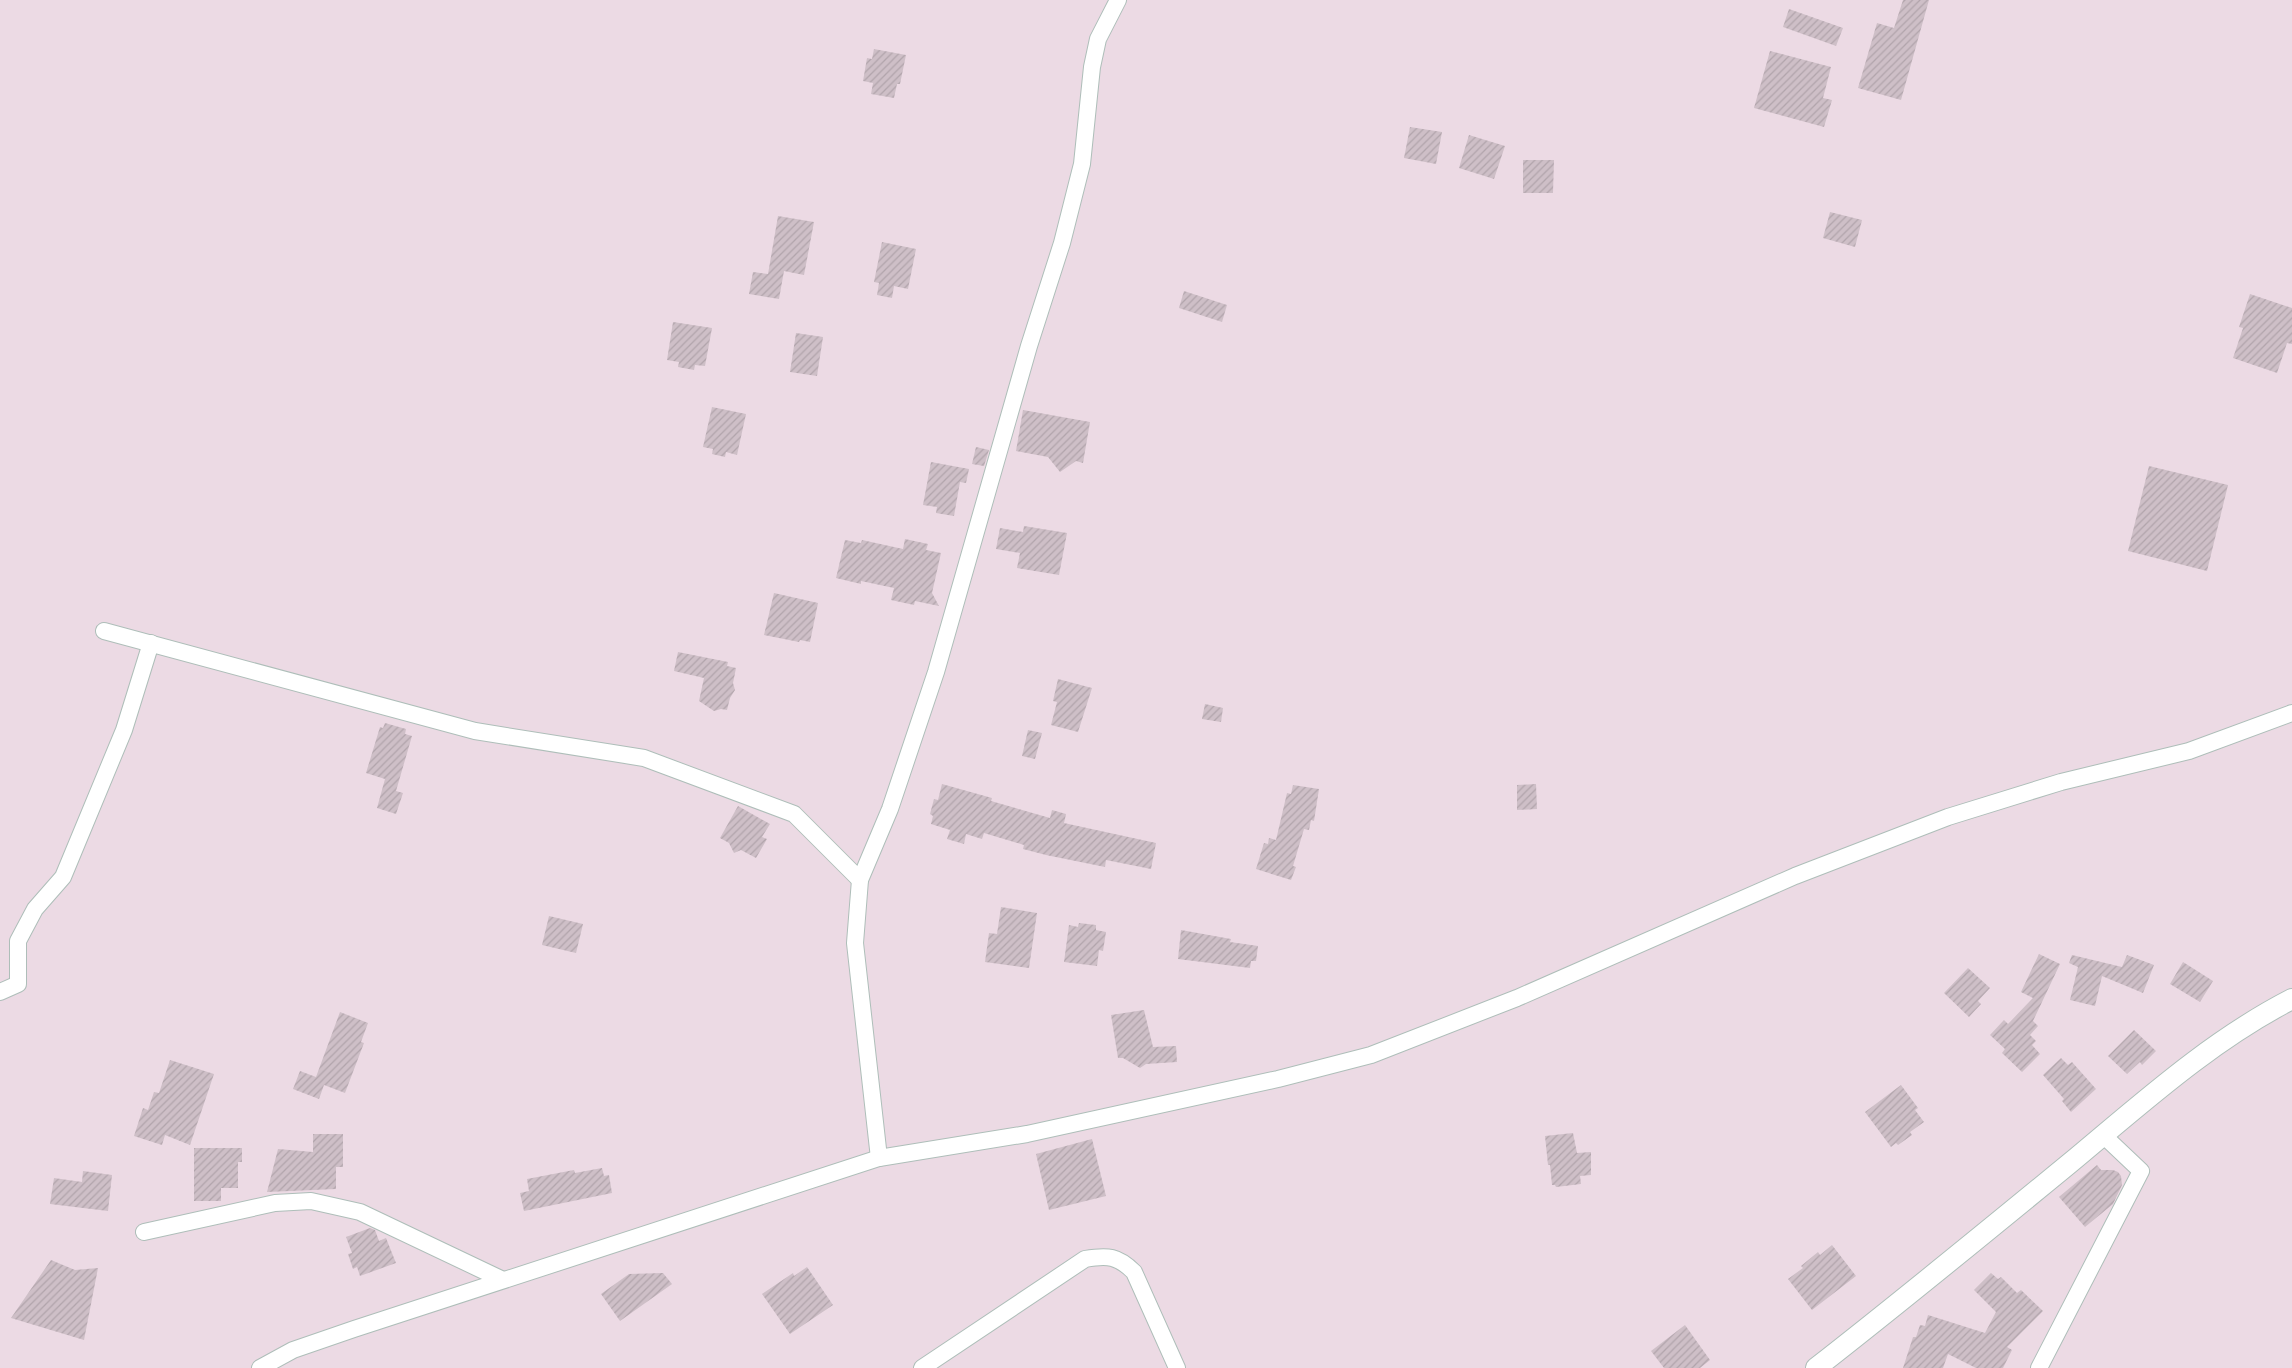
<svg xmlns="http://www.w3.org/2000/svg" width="2292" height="1368" viewBox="0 0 2292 1368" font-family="Overpass,sans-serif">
  <defs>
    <pattern id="building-hatch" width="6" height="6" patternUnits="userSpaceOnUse" patternTransform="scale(1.25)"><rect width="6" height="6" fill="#cebfc7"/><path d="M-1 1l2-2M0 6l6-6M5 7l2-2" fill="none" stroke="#b1a4ab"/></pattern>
  </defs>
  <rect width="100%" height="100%" fill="#ecdae4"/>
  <!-- building -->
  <g fill="url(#building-hatch)">
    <polygon points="1903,0 1929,0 1901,100 1858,88 1877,23 1894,28"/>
    <polygon points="1789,9 1843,28 1836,46 1783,27"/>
    <polygon points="874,49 906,55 900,84 897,84 894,98 871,94 873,83 863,81 867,58 872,59"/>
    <polygon points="1770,51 1831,67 1823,98 1832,100 1824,127 1754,108"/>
    <polygon points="1410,127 1442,132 1436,164 1404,158"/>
    <polygon points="1469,135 1505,146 1494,179 1459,168"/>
    <polygon points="1523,160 1554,160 1553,193 1523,193"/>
    <polygon points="1830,212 1862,220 1855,247 1823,238"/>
    <polygon points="778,216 814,222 804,275 784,271 779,299 749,294 753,272 768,274"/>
    <polygon points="882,242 916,249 908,289 894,286 892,298 877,295 879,283 874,282"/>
    <polygon points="1184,291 1227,305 1222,322 1179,308"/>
    <polygon points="2250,294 2292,308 2292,344 2287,343 2277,373 2233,358 2243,328 2239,327"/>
    <polygon points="673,322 712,328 705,366 695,365 694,370 678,367 679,362 667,360"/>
    <polygon points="796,333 823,337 817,376 790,372"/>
    <polygon points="712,407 746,414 737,455 726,452 725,457 712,454 713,449 703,447"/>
    <polygon points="1023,410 1090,422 1083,463 1076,461 1060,472 1048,457 1016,451"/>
    <polygon points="976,447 989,450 984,466 972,464"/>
    <polygon points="931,462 969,469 966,483 960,482 954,516 936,513 937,507 923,505"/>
    <polygon points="2149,466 2228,485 2207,571 2128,551"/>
    <polygon points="1024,526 1067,533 1059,575 1017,568 1020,553 996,549 1000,528 1023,532"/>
    <polygon points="905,539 928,544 926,550 941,553 932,593 939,606 915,601 914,605 891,600 894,588 861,581 861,584 836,578 845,540 861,543 862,540 903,549"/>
    <polygon points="774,593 818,603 810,642 800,640 799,642 764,635"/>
    <polygon points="678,652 728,662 727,666 736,668 733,683 735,690 730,698 727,710 721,709 714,711 699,701 704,678 674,671"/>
    <polygon points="1058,679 1092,688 1078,732 1051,725 1057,702 1053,701"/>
    <polygon points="1205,704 1223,708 1221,722 1202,719"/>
    <polygon points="385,723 406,729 405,734 412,736 396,791 403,793 396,814 377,808 385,779 366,773 380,727 383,728"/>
    <polygon points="1028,730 1042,733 1035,759 1022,756"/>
    <polygon points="942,784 992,798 991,801 1050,818 1052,810 1066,814 1064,823 1156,843 1151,869 1106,860 1105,867 1046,855 1023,849 1024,845 984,833 982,839 966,834 964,844 947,839 950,830 931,824 933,816 930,814 934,799 938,800"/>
    <polygon points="1536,784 1537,809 1517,810 1517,785"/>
    <polygon points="1293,785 1319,789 1314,821 1311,820 1309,830 1304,829 1293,866 1296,867 1291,880 1256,869 1264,843 1268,844 1269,838 1276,840 1287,793 1291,794"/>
    <polygon points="738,806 770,824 762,837 767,839 756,858 741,850 734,853 729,843 720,838"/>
    <polygon points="1001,907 1037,913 1029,968 985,962 989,933 997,934"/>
    <polygon points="549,916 583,924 576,953 542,945"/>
    <polygon points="1079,923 1096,925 1096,930 1106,932 1103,951 1099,950 1097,966 1064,962 1069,925 1078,927"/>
    <polygon points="1181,930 1231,939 1230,942 1258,946 1256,961 1251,961 1250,968 1178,959"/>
    <polygon points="2039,954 2060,964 2033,1021 2038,1026 2030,1035 2036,1041 2032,1045 2040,1054 2022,1072 2002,1053 2005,1049 1990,1035 2004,1020 2008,1024 2033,998 2021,992"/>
    <polygon points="2072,955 2122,967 2127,955 2154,965 2143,993 2102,976 2095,1006 2070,1000 2078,967 2069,963"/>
    <polygon points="2183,962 2213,981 2200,1002 2170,984"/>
    <polygon points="1968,968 1990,988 1978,1001 1981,1004 1969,1017 1944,993"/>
    <polygon points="1144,1010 1153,1047 1176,1046 1177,1062 1146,1064 1140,1068 1123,1058 1118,1058 1111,1015"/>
    <polygon points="340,1012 368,1023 361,1042 364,1043 345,1093 324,1085 319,1099 293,1089 300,1071 316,1077"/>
    <polygon points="2134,1030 2156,1051 2142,1065 2140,1062 2127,1074 2108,1056"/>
    <polygon points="2061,1058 2068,1065 2072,1062 2096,1089 2071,1112 2062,1101 2064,1099 2043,1075"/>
    <polygon points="170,1060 214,1074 190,1145 165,1135 162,1145 134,1136 143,1108 148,1110 154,1092 159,1093"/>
    <polygon points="1901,1085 1918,1108 1915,1110 1924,1122 1910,1132 1912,1135 1898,1145 1896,1143 1891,1147 1865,1112"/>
    <polygon points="1573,1133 1577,1153 1591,1152 1591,1175 1580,1176 1581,1184 1556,1187 1555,1185 1552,1185 1550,1165 1548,1165 1545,1136"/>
    <polygon points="313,1134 343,1134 343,1167 336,1167 336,1189 267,1192 278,1149 313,1152"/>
    <polygon points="1092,1139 1106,1196 1049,1210 1036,1154"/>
    <polygon points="194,1148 242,1148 242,1162 238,1162 238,1188 221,1188 221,1201 194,1201"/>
    <polygon points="2097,1165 2101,1170 2113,1170 2118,1172 2121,1176 2122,1185 2113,1204 2085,1227 2059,1197"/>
    <polygon points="602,1168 604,1176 609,1175 612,1193 524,1211 520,1193 529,1191 527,1179 574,1170 575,1173"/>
    <polygon points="83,1171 112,1175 108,1211 50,1204 54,1178 82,1182"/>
    <polygon points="370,1228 375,1230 379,1241 386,1238 396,1263 360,1276 357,1267 353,1269 348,1254 352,1253 346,1237"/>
    <polygon points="1832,1245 1856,1276 1812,1310 1788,1279 1803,1268 1801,1266 1818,1252 1820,1255"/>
    <polygon points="51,1260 75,1270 98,1268 84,1340 11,1318"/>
    <polygon points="807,1267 833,1305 790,1334 762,1294 793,1273 794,1276"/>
    <polygon points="663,1273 672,1284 620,1321 601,1294 629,1274"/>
    <polygon points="1991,1273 1998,1279 2001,1277 2017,1293 2021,1290 2043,1311 2007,1347 2012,1350 2003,1368 1976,1368 1948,1354 1943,1368 1903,1368 1913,1337 1916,1337 1920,1325 1925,1326 1928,1315 1985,1333 1996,1312 1974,1290"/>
    <polygon points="1685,1325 1710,1360 1700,1368 1664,1368 1651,1351"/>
  </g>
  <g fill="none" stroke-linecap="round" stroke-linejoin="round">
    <defs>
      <g id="minor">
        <polyline points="104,631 475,731 644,758 794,814 860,880"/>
        <polyline points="0,992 18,984 18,941 35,909 63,877 124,730 151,643"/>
        <polyline points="879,1158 855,943 860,880 890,809 936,672 1029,346 1062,243 1082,164 1092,67 1098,39 1118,0"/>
        <polyline points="144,1232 275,1203 311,1201 360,1212 503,1280"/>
        <polyline points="260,1368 293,1350 354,1329 879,1158 1027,1134 1278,1079 1371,1055 1517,998 1795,876 1948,817 2061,782 2189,751 2292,713"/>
        <path d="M922,1368l163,-109c23,-4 33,-3 49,13l43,96"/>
        <polyline points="2039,1368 2141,1171 2103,1135"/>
      </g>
      <path id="tertiary" d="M1816,1368c86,-67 170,-136 254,-205 71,-59 140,-122 222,-164"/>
    </defs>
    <!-- minor casing -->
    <use href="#minor" stroke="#aebeb9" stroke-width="18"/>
    <!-- tertiary casing -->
    <use href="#tertiary" stroke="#aebeb9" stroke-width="22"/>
    <!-- minor -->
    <use href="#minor" stroke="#fff" stroke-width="16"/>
    <!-- tertiary -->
    <use href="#tertiary" stroke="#fff" stroke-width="20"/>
  </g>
</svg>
